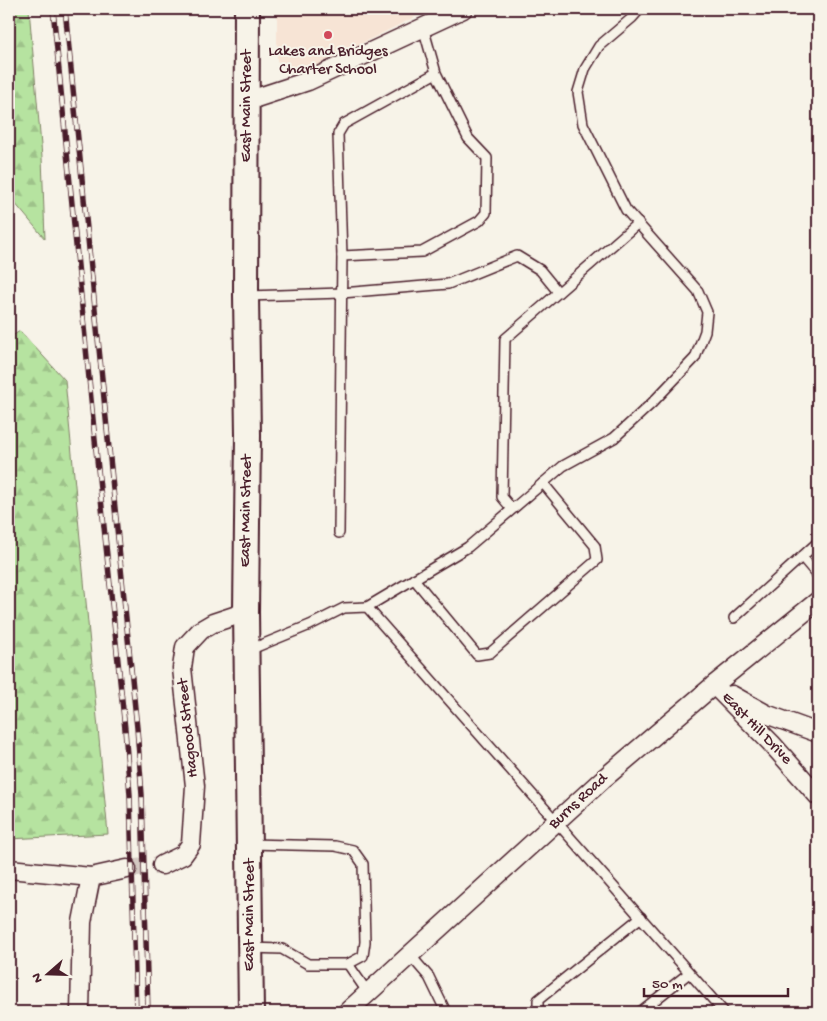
<svg xmlns="http://www.w3.org/2000/svg" width="827" height="1021" viewBox="0 0 827 1021" font-family="'Gochi Hand',sans-serif">
  <defs>
    <pattern id="forest-firs" width="22" height="20" patternUnits="userSpaceOnUse" patternTransform="scale(1.25)"><rect width="22" height="20" fill="#b6e3a0"/><path d="M5 1l3.5 6h-7zM16 11l3.5 6h-7z" fill="#9ec28a"/></pattern>
  </defs>
  <rect width="100%" height="100%" fill="#f7f3e8"/>
  <filter id="ink" filterUnits="userSpaceOnUse"><feTurbulence type="fractalNoise" baseFrequency=".02" numOctaves="2"/><feDisplacementMap in="SourceGraphic" scale="10" xChannelSelector="R" yChannelSelector="G"/><feConvolveMatrix kernelMatrix="1 2 1 2 8 2 1 2 1" color-interpolation-filters="sRGB"/></filter>
  <g filter="url(#ink)">
    <!-- built -->
    <polygon fill="#f7e4d5" points="277,9 431,9 302,73 277,61"/>
    <!-- forest -->
    <g fill="url(#forest-firs)" stroke="#808166">
      <polygon points="9,9 29,9 42,157 45,239 9,196"/>
      <polygon points="20,331 65,380 108,834 9,839 9,338"/>
    </g>
    <g fill="none" stroke-linecap="round" stroke-linejoin="round">
      <!-- minor-tunnel -->
      <polyline stroke="#d4c9c2" stroke-width="18" stroke-dasharray="18 9" stroke-linecap="butt" points="127,869 162,865"/>
      <defs>
        <g id="service">
          <polyline points="423,27 436,73 344,124 338,134 342,256 422,252 479,221 486,213 487,158 468,138 436,73"/>
          <polyline points="246,296 342,293 448,284 517,256 540,270 558,292"/>
          <polyline points="512,509 502,497 505,339 638,223"/>
          <polyline points="339,533 342,256"/>
          <polyline points="802,557 818,576"/>
          <polyline points="414,579 477,655 490,653 597,560 595,546 543,483"/>
          <polyline points="367,607 468,547 563,466 614,438 652,403 695,358 705,331 707,312 698,291 626,210 583,124 578,92 585,69 599,46 632,18 640,9"/>
          <polyline points="734,618 818,542"/>
          <polyline points="249,650 310,625 344,608 367,607 724,1012"/>
          <polyline points="249,844 335,846 353,850 363,864 365,942 363,956 348,964 308,964 282,949 250,948"/>
          <polyline points="410,955 429,977 446,1012"/>
          <polyline points="348,964 368,993"/>
          <polyline points="538,1012 538,1000 641,917"/>
          <polyline points="640,1012 689,973"/>
        </g>
        <g id="minor">
          <polyline points="247,101 308,81 463,9"/>
          <polyline points="714,685 771,743 818,796"/>
          <polyline points="732,695 766,714 818,733"/>
          <polyline points="162,865 183,855 191,844 195,786 182,668 185,647 201,630 213,623 246,612"/>
          <polyline points="9,869 91,877"/>
          <polyline points="80,1012 82,922 91,877 127,869"/>
          <polyline points="347,1012 602,780 714,685 818,601"/>
        </g>
        <polyline id="secondary" points="247,9 246,296 248,435 246,612 251,1012"/>
      </defs>
      <!-- service casing -->
      <use href="#service" stroke="#4a1f2b" stroke-width="12"/>
      <!-- minor casing -->
      <use href="#minor" stroke="#4a1f2b" stroke-width="21"/>
      <!-- secondary casing -->
      <use href="#secondary" stroke="#4a1f2b" stroke-width="28"/>
      <!-- service -->
      <use href="#service" stroke="#f7f3e8" stroke-width="9"/>
      <!-- minor -->
      <use href="#minor" stroke="#f7f3e8" stroke-width="18"/>
      <!-- secondary -->
      <use href="#secondary" stroke="#f7f3e8" stroke-width="24"/>
      <defs>
        <g id="rail">
          <polyline points="53,9 95,440 125,729 130,795 136,1012"/>
          <polyline points="65,9 137,728 142,795 148,1012"/>
        </g>
      </defs>
      <!-- rail casing -->
      <use href="#rail" stroke="#4a1f2b" stroke-width="5.5"/>
      <!-- rail -->
      <use href="#rail" stroke="#f7f3e8" stroke-width="4" stroke-dasharray="11" stroke-linecap="butt"/>
    </g>
  </g>
  <!-- markers -->
  <circle fill="#d1495b" stroke="#f7f3e8" stroke-width="2" cx="328" cy="35" r="5"/>
  <g text-anchor="middle" dominant-baseline="central" stroke-width="4" stroke-linejoin="round" paint-order="stroke">
    <!-- poi labels -->
    <g font-size="16" fill="#4a1f2b" stroke="#f7f3e8">
      <text x="328" y="52">Lakes and Bridges<tspan x="328" dy="18">Charter School</tspan></text>
    </g>
    <!-- street labels -->
    <g font-size="16" fill="#4a1f2b" stroke="#f7f3e8">
      <text transform="translate(247 106) rotate(-90)">East Main Street</text>
      <text transform="translate(247 511) rotate(-89)">East Main Street</text>
      <text transform="translate(189 728) rotate(-96)">Hagood Street</text>
      <text transform="translate(756 729) rotate(46)">East Hill Drive</text>
      <text transform="translate(579 802) rotate(-43)">Burns Road</text>
      <text transform="translate(250 915) rotate(-90)">East Main Street</text>
    </g>
  </g>
  <!-- margin -->
  <rect width="827" height="1021" fill="none" stroke="#f7f3e8" stroke-width="30"/>
  <rect x="15" y="15" width="797" height="991" fill="none" stroke="#4a1f2b" stroke-width="2" filter="url(#ink)"/>
  <!-- north arrow -->
  <g transform="translate(48 974) rotate(250)" stroke="#f7f3e8" stroke-width="4" paint-order="stroke">
  <path d="M0-4L9 19L0 12L-9 19Z" fill="#4a1f2b"/>
  <text y="-8" font-size="14" font-weight="bold" text-anchor="middle" fill="#4a1f2b">N</text>
  </g>
  <!-- scale -->
  <path d="M644 988v8h144v-8" fill="none" stroke="#4a1f2b" stroke-width="2.5"/>
  <text x="652" y="988" font-size="15" fill="#4a1f2b" stroke="#f7f3e8" stroke-width="4" paint-order="stroke">50 m</text>
</svg>
